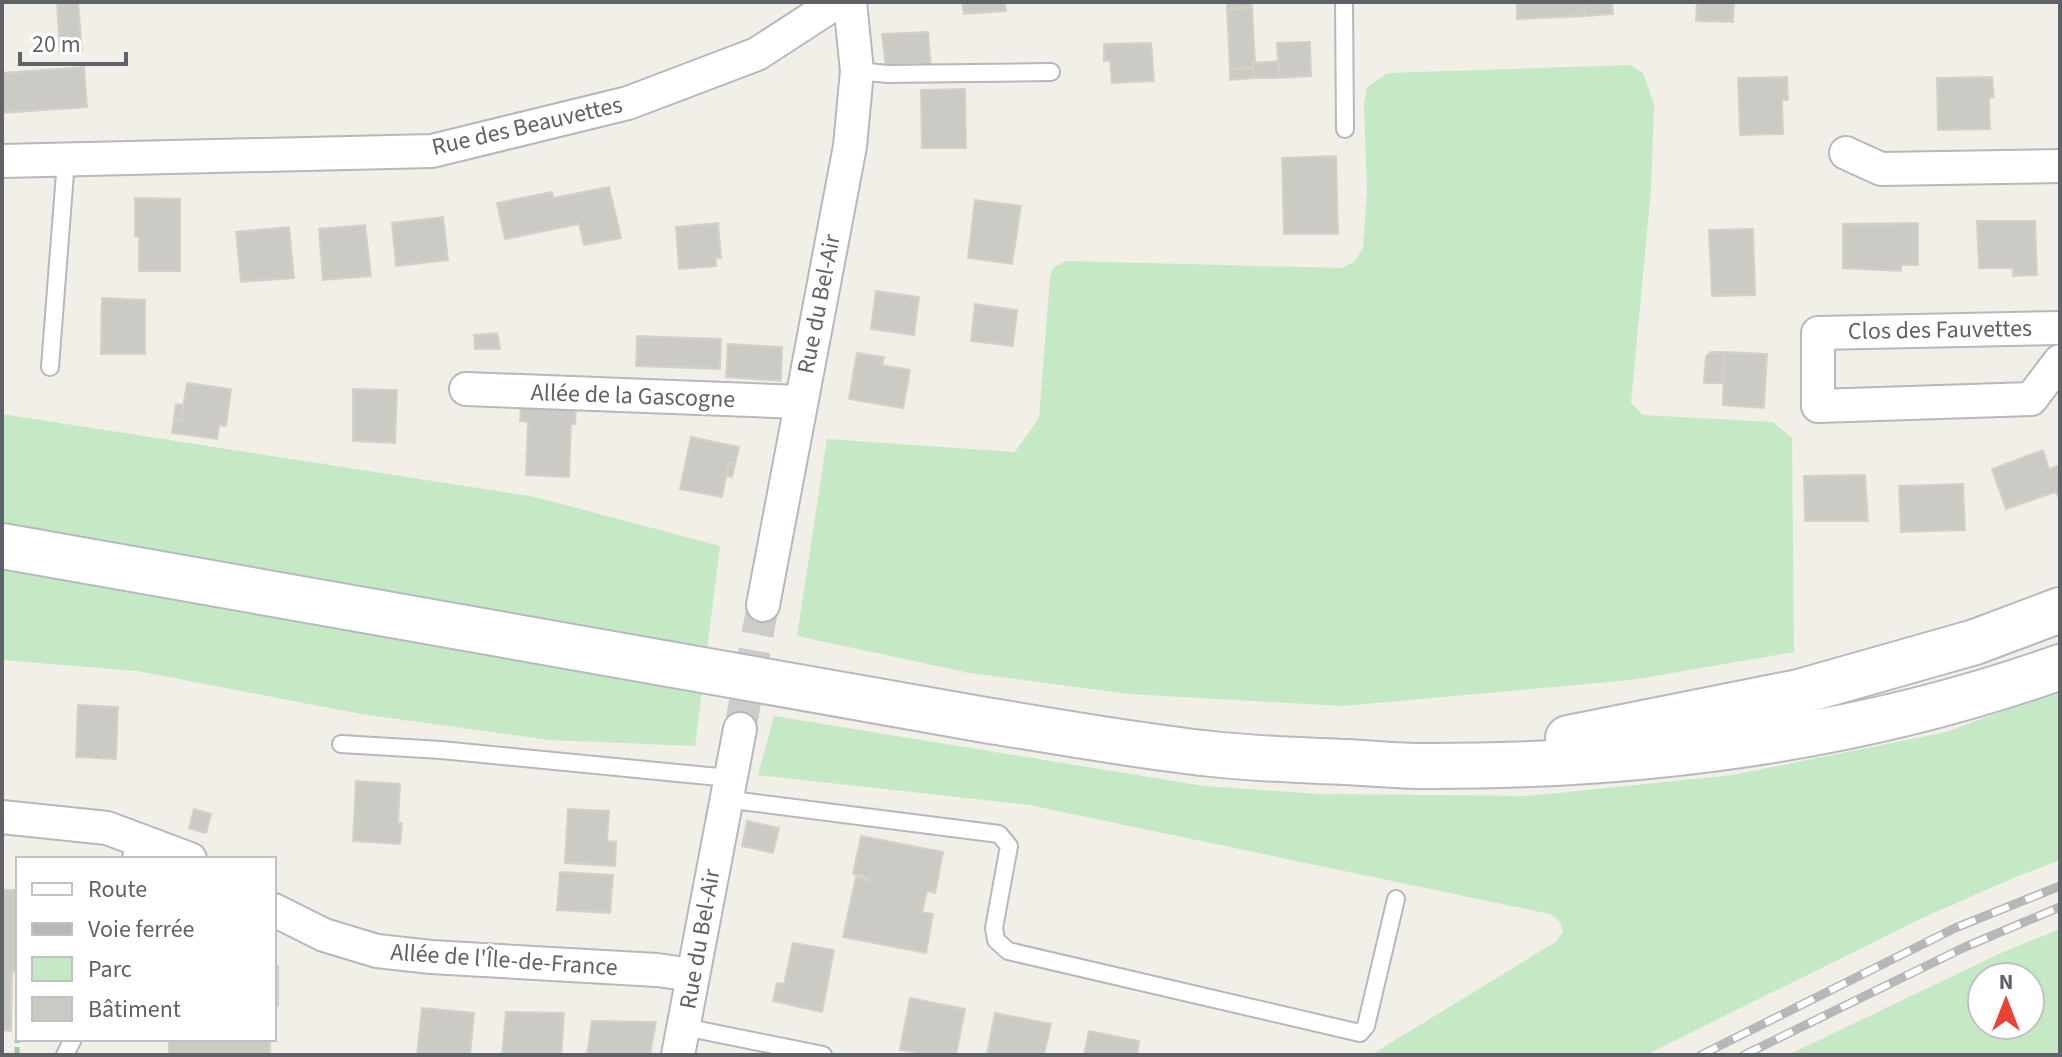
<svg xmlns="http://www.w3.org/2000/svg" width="2062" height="1057" viewBox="0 0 2062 1057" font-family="'Source Sans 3',sans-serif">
  <rect width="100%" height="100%" fill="#f1efe8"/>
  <!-- green -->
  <g fill="#c5e8c5" fill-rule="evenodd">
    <polygon points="1630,65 1643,73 1654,104 1651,189 1631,403 1643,415 1773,422 1792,438 1794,652 1631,680 1343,706 1129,694 970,673 797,636 827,439 1015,452 1039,418 1050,278 1053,268 1066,261 1342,268 1355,261 1363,248 1367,193 1364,104 1367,87 1388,73"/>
    <polygon points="2,414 535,497 720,546 695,746 550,740 361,714 137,671 2,660"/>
    <polygon points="2060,690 2060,860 2013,878 1920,919 1646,1055 1371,1055 1557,941 1563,931 1560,922 1550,914 1029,805 758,775 774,716 1204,786 1319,794 1529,796 1733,775 1946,732"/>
    <path d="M2060,929v126h-272l213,-102zM1982,977h48v48h-48z"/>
  </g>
  <!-- building -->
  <g fill="#cccac5" stroke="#d6d1c6" stroke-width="2">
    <polygon points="57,2 78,2 82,52 60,54"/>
    <polygon points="962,2 1005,2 1006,11 964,14"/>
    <polygon points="1227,2 1252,2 1252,7 1227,9"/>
    <polygon points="1517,2 1584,2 1585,16 1517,19"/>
    <polygon points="1584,2 1612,2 1613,14 1585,16"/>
    <polygon points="1697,2 1734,2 1733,22 1696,21"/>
    <polygon points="1252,7 1255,63 1253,63 1253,68 1230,69 1227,9"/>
    <polygon points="928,32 931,68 886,69 882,34"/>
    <polygon points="1310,42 1311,76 1279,78 1277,43"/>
    <polygon points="1151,43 1154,81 1112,83 1110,61 1104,61 1104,44"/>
    <polygon points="1278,61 1279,78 1254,78 1253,63"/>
    <polygon points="84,67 87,107 2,113 2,73"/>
    <polygon points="1253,68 1254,78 1230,80 1230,69"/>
    <polygon points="1787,77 1788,100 1782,100 1783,134 1740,135 1738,78"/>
    <polygon points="1992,77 1994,97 1989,98 1990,129 1938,130 1937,78"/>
    <polygon points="965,89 966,148 922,148 921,90"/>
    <polygon points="1336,156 1338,234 1284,234 1282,158"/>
    <polygon points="609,187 621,238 584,245 579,224 505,239 497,203 552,192 553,198"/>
    <polygon points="135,198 180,199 180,271 139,271 139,237 135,236"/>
    <polygon points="975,200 1021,206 1012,264 968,258"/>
    <polygon points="443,217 448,260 396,266 392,223"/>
    <polygon points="1977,221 2035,221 2037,275 2013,276 2013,268 1979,268"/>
    <polygon points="718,223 721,258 716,258 716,266 679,269 676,227"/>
    <polygon points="1918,223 1918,265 1901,265 1901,271 1843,268 1843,224"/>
    <polygon points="365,225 371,276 323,280 319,229"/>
    <polygon points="289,227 294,278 241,282 236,232"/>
    <polygon points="1753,229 1755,295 1712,296 1709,230"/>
    <polygon points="876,291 919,297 914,335 871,329"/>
    <polygon points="102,298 145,300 145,354 101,354"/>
    <polygon points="975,304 1017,310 1013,346 971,341"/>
    <polygon points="497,333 500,349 475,349 474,335"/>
    <polygon points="637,336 721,339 720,369 636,366"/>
    <polygon points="728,344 782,347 781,381 726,377"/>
    <polygon points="1711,352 1724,352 1724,383 1704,383 1706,356"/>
    <polygon points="1724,352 1767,354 1764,408 1723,405"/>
    <polygon points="857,353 884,357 882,365 910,370 903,408 849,399"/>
    <polygon points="187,383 231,389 226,426 219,425 217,439 172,433 174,419 181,420"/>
    <polygon points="353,389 397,390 395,443 353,441"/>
    <polygon points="176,404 183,405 181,420 174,419"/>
    <polygon points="521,405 576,407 575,424 571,424 569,477 526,475 528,422 520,421"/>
    <polygon points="691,437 739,447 735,464 729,463 722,497 680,489"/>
    <polygon points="2043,450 2049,469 2060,465 2060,499 2055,492 2006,509 1992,469"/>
    <polygon points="729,463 735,464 732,477 727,476"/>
    <polygon points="1865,475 1868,521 1805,521 1804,476"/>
    <polygon points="1963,484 1965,530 1901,532 1899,486"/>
    <polygon points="78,705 118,707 116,759 76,757"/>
    <polygon points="356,781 400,784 398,823 402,823 400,844 353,841"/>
    <polygon points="194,809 211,814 206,833 189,828"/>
    <polygon points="568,809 609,811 607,841 616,842 615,866 565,863"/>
    <polygon points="747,821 779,828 773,853 742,846"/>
    <polygon points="861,836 943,852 935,893 927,891 922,912 933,914 926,953 843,937 856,877 870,880 870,878 853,874"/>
    <polygon points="560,872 613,875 610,913 557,910"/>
    <polygon points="2,890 18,890 18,972 12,972 11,1031 2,1030"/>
    <polygon points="793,943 834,950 822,1012 773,1001 777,983 784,984"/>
    <rect x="274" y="966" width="4" height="40"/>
    <polygon points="910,998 965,1009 956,1055 916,1055 916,1052 900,1050"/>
    <polygon points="422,1008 474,1013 470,1055 417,1055"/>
    <polygon points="506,1012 564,1013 561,1055 502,1055"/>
    <polygon points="995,1013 1051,1024 1044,1055 987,1055"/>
    <polygon points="592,1021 656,1022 650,1055 587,1055"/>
    <polygon points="1089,1031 1139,1041 1137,1055 1084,1055"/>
    <rect x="169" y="1039" width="101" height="16"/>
  </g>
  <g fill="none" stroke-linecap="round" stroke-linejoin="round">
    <!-- minor-tunnel -->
    <polyline stroke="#ccccc8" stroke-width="32" stroke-dasharray="32 16" stroke-linecap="butt" points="740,729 763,605"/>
    <defs>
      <g id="service">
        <polyline points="1344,2 1345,129"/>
        <polyline points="857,71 888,74 1051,72"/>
        <polyline points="50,367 66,160"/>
        <polyline points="341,744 441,750 729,778"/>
        <polyline points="725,799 999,834 1009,846 994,928 996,940 1008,951 1360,1033 1366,1026 1396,899"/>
        <polyline points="131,859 134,839"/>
        <polyline points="684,1027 823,1055"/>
        <polyline points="65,1055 73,1039"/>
      </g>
      <g id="minor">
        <polyline points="1846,153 1881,169 2060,166"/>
        <polyline points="2,161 432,151 628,103 757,54 837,2"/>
        <polyline points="2060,328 1818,333 1818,406 2031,399 2060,361"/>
        <polyline points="466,389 800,402"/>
        <polyline points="763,605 850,146 857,71 850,2"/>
        <polyline points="2,817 107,828 190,859"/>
        <polyline points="274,910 324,935 377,951 431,957 657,970 693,975"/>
        <polyline points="678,1055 740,729"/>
      </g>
      <g id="secondary">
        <path d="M2,546l983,174c75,12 151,26 227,34 44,5 88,6 133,8 26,1 52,4 78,4 217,1 433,-26 637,-99"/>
        <polyline points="1568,738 1799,692 1975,642 2060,610"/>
      </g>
    </defs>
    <!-- service casing -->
    <use href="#service" stroke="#b5b8bc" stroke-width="20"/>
    <!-- minor casing -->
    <use href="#minor" stroke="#b5b8bc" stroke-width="36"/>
    <!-- secondary casing -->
    <use href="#secondary" stroke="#b6babf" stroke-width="48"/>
    <!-- path -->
    <polyline stroke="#9cc7a9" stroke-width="5" stroke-dasharray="8 4" stroke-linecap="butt" points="17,1055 17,1039"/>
    <!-- service -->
    <use href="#service" stroke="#fff" stroke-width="16"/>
    <!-- minor -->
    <use href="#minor" stroke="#fff" stroke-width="32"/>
    <!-- secondary -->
    <use href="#secondary" stroke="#fff" stroke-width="44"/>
    <defs>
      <g id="rail">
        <polyline points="1701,1055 1955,928 2060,886"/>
        <polyline points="1744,1055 1965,947 2060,907"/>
      </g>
    </defs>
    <!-- rail casing -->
    <use href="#rail" stroke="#b6b7b8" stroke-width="9"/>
    <!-- rail -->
    <use href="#rail" stroke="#fff" stroke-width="6" stroke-dasharray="18" stroke-linecap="butt"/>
  </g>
  <g text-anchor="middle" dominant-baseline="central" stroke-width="6" stroke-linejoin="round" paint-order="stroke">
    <!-- street labels -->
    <g font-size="24" fill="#5f6368" stroke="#fff">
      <text transform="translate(527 126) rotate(-13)">Rue des Beauvettes</text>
      <text transform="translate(819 304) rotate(-79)">Rue du Bel-Air</text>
      <text transform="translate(1940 330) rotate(-1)">Clos des Fauvettes</text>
      <text transform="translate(633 396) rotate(2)">Allée de la Gascogne</text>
      <text transform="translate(700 939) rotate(-80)">Rue du Bel-Air</text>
      <text transform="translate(504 960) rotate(4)">Allée de l'Île-de-France</text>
    </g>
  </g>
  <!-- border -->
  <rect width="2062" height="1057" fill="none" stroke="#5f6368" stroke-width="8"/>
  <!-- legend -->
  <rect x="16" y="857" width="260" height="184" fill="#ffffff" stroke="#bfc1c3" stroke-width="2"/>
  <rect x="32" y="883" width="40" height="12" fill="#ffffff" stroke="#bfc1c3" stroke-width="2"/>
  <text x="88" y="897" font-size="24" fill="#5f6368">Route</text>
  <rect x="32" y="923" width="40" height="12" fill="#b6b7b8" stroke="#bfc1c3" stroke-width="2"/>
  <text x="88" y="937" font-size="24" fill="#5f6368">Voie ferrée</text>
  <rect x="32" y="957" width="40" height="24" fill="#c5e8c5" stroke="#bfc1c3" stroke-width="2"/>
  <text x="88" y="977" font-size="24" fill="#5f6368">Parc</text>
  <rect x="32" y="997" width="40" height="24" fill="#cccac5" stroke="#bfc1c3" stroke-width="2"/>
  <text x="88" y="1017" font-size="24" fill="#5f6368">Bâtiment</text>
  <!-- north arrow -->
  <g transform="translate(2006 1001)"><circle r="38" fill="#ffffff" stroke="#bfc1c3" stroke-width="2"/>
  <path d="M0-6L14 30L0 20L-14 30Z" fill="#ea4335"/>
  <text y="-12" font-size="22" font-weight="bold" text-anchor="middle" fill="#5f6368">N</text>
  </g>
  <!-- scale -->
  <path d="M20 52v12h106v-12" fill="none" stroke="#5f6368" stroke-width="4"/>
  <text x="32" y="52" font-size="24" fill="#5f6368" stroke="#ffffff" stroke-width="6" paint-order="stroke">20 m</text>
</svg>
